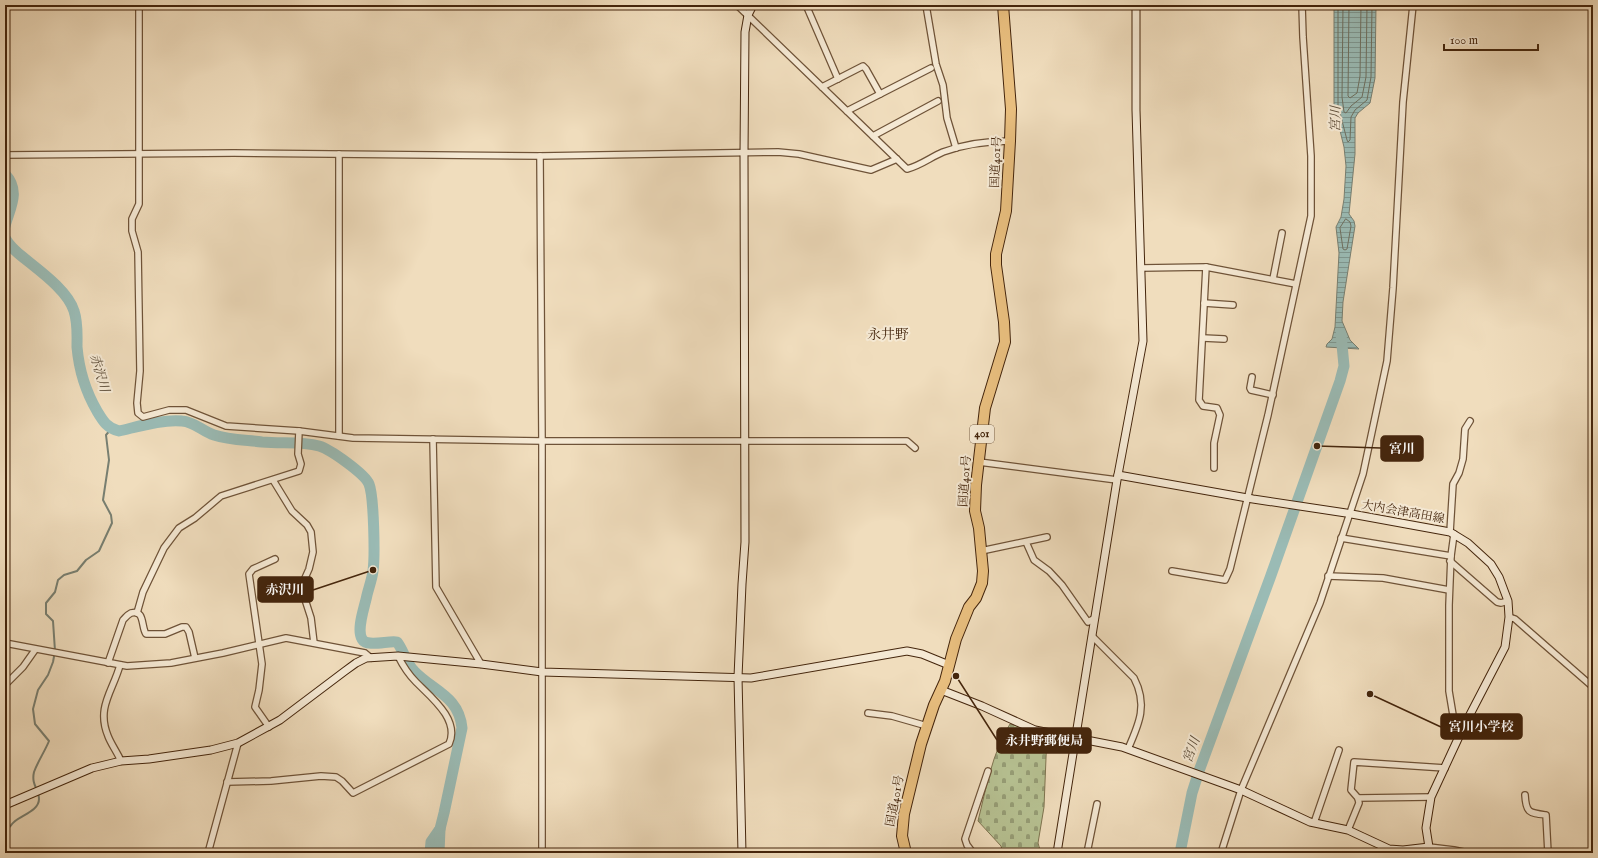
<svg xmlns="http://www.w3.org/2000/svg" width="1598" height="858" viewBox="0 0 1598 858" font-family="'IM FELL English','Noto Serif JP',serif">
  <defs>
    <pattern id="cemetery-stones" width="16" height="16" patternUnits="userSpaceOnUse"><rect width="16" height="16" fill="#b7c293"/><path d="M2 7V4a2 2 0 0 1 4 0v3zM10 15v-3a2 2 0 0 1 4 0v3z" fill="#969d76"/></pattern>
    <pattern id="water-rules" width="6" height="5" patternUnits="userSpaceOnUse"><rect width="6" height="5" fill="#9abbb5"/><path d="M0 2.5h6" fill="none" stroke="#7f9892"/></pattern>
  </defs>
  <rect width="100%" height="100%" fill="#f0ddbd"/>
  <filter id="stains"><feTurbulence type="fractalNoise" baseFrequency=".005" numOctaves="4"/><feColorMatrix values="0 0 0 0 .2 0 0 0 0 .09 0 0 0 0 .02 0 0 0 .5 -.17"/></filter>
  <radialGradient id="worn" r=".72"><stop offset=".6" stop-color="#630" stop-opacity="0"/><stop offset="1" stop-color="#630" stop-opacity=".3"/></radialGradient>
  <!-- cemetery -->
  <path fill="url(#cemetery-stones)" stroke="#7e7450" d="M1010,724l37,10 -3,73 -6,36 2,7 9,3h-46l-2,-7 -23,-25c8,-32 14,-68 32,-97z"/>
  <!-- water -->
  <polygon fill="url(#water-rules)" stroke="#787f71" points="1334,5 1376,5 1375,78 1370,103 1358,113 1355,118 1355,154 1349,214 1354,221 1355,226 1343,302 1342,321 1350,340 1359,349 1326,347 1327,344 1332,339 1335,327 1339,253 1336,227 1341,217 1344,199 1346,166 1344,147 1334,106"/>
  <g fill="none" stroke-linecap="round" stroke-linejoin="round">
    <!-- shore -->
    <g stroke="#6f7060" stroke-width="1">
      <polyline points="1338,5 1338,105 1347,140 1348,142 1350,140 1351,117 1355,110 1367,100 1371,77 1372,5"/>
      <polyline points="1343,5 1342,97 1344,112 1346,113 1351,106 1362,97 1366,77 1367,5"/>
      <polyline points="1349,5 1348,96 1350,98 1357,93 1360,76 1361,5"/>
      <polygon points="1346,219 1350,222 1351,226 1347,249 1345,250 1343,249 1340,228"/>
    </g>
    <!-- stream -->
    <path stroke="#787f71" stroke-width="2" d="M5,830c5,-1 5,-5 9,-8 7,-7 25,-11 25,-23 0,-10 -8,-14 -5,-27 4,-11 11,-21 15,-31l-14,-17 -2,-15 5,-19 10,-15 5,-13 2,-11 -2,-30 -7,-7v-11l9,-11 3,-12 6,-5 13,-4 9,-11 13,-9 13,-28 -1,-8 -8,-15 6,-40 -3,-25 5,-6"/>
    <!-- river -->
    <g stroke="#9abbb5" stroke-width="11">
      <path d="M5,174c16,17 5,34 0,52"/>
      <path d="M5,238c5,9 11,14 19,20 16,13 44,33 50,53 4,12 3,23 3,36 2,23 9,45 20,64 6,10 10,17 22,20 18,-4 44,-12 63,-10 13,1 20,10 32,14 15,5 33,5 48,7 19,2 39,-1 57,4 11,3 46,28 50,38 5,12 6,73 4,87 -1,8 -4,16 -6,24 -2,11 -11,34 -5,44 5,9 27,1 35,3 7,9 9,21 17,29 19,20 45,25 48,57l-18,85 -4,16 -9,13 -1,11"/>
      <polyline points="439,853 440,829"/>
      <polyline points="1180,853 1192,793 1199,771 1270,578 1340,381 1344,366 1341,334"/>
    </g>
    <defs>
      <g id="street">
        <polyline points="139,5 139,204 132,219 132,231 138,252 140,371 137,403 138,413 143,417 169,410 186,410 226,426 299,431 353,438 542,441 907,441 915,448"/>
        <path d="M737,5l170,164c13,-3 24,-12 36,-17 22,-8 44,-11 67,-11"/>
        <polyline points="806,5 838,79"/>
        <polyline points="926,5 936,64 943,85 947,118 956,148"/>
        <polyline points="822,87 863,66 866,69 880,94"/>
        <polyline points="847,111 931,68"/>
        <polyline points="873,136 938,101"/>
        <polyline points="5,155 234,153 540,156 778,152 799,154 871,170 897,159"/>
        <polyline points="540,156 542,441 542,853"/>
        <polyline points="1206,267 1199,400 1203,406 1217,408 1220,415 1214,443 1214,468"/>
        <polyline points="1141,268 1206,267 1296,284"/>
        <polyline points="1273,279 1282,233"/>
        <polyline points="1204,303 1233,305"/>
        <polyline points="1203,338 1224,339"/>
        <polyline points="1252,377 1250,388 1251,390 1273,395"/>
        <polyline points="339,436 339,154"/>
        <polyline points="433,439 436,587 481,664"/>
        <polyline points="979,462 1117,480"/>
        <polyline points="273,480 292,511 307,525 311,532 313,552 309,569 301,587 311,618 314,643"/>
        <polyline points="1450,532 1453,484 1459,473 1463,459 1465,429 1470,421"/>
        <polyline points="1454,534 1451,556 1449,605 1449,691 1453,715 1457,724 1463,728"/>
        <polyline points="1341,538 1451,556"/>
        <polyline points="1026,542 1034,560 1049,571 1062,585 1088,622 1095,618"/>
        <polyline points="981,551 1047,537"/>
        <polyline points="1450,561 1497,602 1501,603 1508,601"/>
        <polyline points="1172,571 1225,580 1230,569 1268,415 1311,216 1311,156 1303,37 1302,5"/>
        <polyline points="1328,576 1383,578 1449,590"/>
        <polyline points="137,613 143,592 164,548 179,528 195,518 221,496 299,471 301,464 298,454 299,431"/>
        <polyline points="1509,617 1515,619 1593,687"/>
        <path d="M1092,636l42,42c14,27 5,46 -6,71"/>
        <polyline points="5,643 127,666 171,663 223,653 286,638 365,653 371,658"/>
        <path d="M108,663l15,-43c3,-3 4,-5 8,-7 14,-4 10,14 15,21h19l17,-7h4l3,5 6,26"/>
        <path d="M120,665c-7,26 -24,42 -12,71 3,8 9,16 13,25"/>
        <polyline points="5,685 23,667 35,650"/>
        <polyline points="868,713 892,716 927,726"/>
        <polyline points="269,727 255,707 259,690 262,664 249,574 253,569 275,559"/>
        <path d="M227,782l44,-1 50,-5 15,1 6,4 11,12 96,-49c11,-24 -17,-46 -33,-62 -8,-8 -13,-16 -18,-26"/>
        <path d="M1525,795c1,18 4,18 21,20l2,38"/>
        <polyline points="1358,798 1431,797"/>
        <polyline points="1314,823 1339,750"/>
        <polyline points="1348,830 1359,803 1358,798 1351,790 1354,762 1445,768"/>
        <polyline points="1429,847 1454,850 1468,853"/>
        <polyline points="208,853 238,743"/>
        <polyline points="973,853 967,845 965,839 988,771"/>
        <polyline points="1087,853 1097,804"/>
        <polyline points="1221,853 1241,790 1320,603 1363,474 1387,361 1393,288 1403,102 1413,5"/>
      </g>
      <g id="secondary">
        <polyline points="1118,475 1253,499 1346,513 1450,532 1468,543 1491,564 1499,577 1508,601 1509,617 1505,647 1463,728 1431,797 1426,828 1429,847 1431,853"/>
        <polyline points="941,690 982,706 1035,730 1122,747 1241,790 1310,822 1348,830 1389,849 1403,850 1429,847"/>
        <polyline points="5,805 92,768 121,761 149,759 211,750 238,743 280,720 345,671 356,663 366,658 398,656 481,664 542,672 751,678 907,651 922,654 949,665"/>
        <polyline points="742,853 738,677 742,584 745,542 744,154 745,32 748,15 753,5"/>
        <polyline points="1057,853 1117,480 1143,341 1136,110 1136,5"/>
      </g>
      <polyline id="highway" points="906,853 902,836 904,814 921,744 934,705 945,681 956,639 969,607 976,598 982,583 983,571 979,528 975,511 976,485 985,408 1005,342 1004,322 996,265 996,254 1006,211 1010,141 1011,109 1003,5"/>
    </defs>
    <!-- street casing -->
    <use href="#street" stroke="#6f5338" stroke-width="8"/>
    <!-- secondary casing -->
    <use href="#secondary" stroke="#44250c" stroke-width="9"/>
    <!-- highway casing -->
    <use href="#highway" stroke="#44250c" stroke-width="12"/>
    <!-- street -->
    <use href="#street" stroke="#f5e9d4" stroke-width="5.5"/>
    <!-- secondary -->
    <use href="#secondary" stroke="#f5e9d4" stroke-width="7"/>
    <!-- highway -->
    <use href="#highway" stroke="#e8be7e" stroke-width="10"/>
  </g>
  <g text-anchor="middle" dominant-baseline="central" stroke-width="4" stroke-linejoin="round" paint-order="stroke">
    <!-- shield labels -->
    <rect fill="#f5e9d4" stroke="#796048" stroke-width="1" x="970" y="425" width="24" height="18" rx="3"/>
    <g font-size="11" font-weight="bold" fill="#44250c">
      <text x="982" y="434">401</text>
    </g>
    <!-- street labels -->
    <g font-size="12" fill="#44250c" stroke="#f5e9d4">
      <text transform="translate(996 162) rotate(-87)">国道401号</text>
      <text transform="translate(965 481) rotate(-86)">国道401号</text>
      <text transform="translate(1403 512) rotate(10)">大内会津高田線</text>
      <text transform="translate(895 801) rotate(-79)">国道401号</text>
    </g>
    <!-- water labels -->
    <g font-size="13" font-style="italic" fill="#5a4a36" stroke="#f5e9d4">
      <text transform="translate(1336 119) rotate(-89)">宮川</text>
      <text transform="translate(99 373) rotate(74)">赤沢川</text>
      <text transform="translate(1192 750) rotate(-70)">宮川</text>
    </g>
    <!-- quarter labels -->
    <g font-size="14" fill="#44250c" stroke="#f5e9d4">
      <text x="888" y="335">永井野</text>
    </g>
  </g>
  <!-- callouts -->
  <path fill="none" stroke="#44250c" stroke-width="1.5" d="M1317 446L1381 448M373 570L313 590M1370 694L1441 727M956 676L997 740"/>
  <g fill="#44250c" stroke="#f5e9d4" stroke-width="1.5">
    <circle cx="1317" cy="446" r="4"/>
    <circle cx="373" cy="570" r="4"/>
    <circle cx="1370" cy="694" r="4"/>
    <circle cx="956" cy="676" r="4"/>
  </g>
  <g fill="#44250c" stroke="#44250c" stroke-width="1.5">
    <rect x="1381" y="436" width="42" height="25" rx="4"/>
    <rect x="258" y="577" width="55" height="25" rx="4"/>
    <rect x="1441" y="714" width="81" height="25" rx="4"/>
    <rect x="997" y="728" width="94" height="25" rx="4"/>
  </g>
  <g font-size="13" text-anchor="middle" font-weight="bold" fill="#fff">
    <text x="1402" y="453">宮川</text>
    <text x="285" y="594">赤沢川</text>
    <text x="1481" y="731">宮川小学校</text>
    <text x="1044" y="745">永井野郵便局</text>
  </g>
  <!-- margin -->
  <rect width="1598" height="858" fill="none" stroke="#f0ddbd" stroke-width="20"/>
  <rect x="6" y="6" width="1586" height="846" fill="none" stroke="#44250c" stroke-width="2"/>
  <rect x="10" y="10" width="1578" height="838" fill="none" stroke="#44250c"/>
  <!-- scale -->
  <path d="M1444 44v6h94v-6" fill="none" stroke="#44250c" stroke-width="2"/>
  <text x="1450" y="44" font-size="12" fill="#44250c" stroke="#f5e9d4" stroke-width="3" paint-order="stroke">100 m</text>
  <rect width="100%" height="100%" filter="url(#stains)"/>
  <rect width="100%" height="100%" fill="url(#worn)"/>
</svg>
